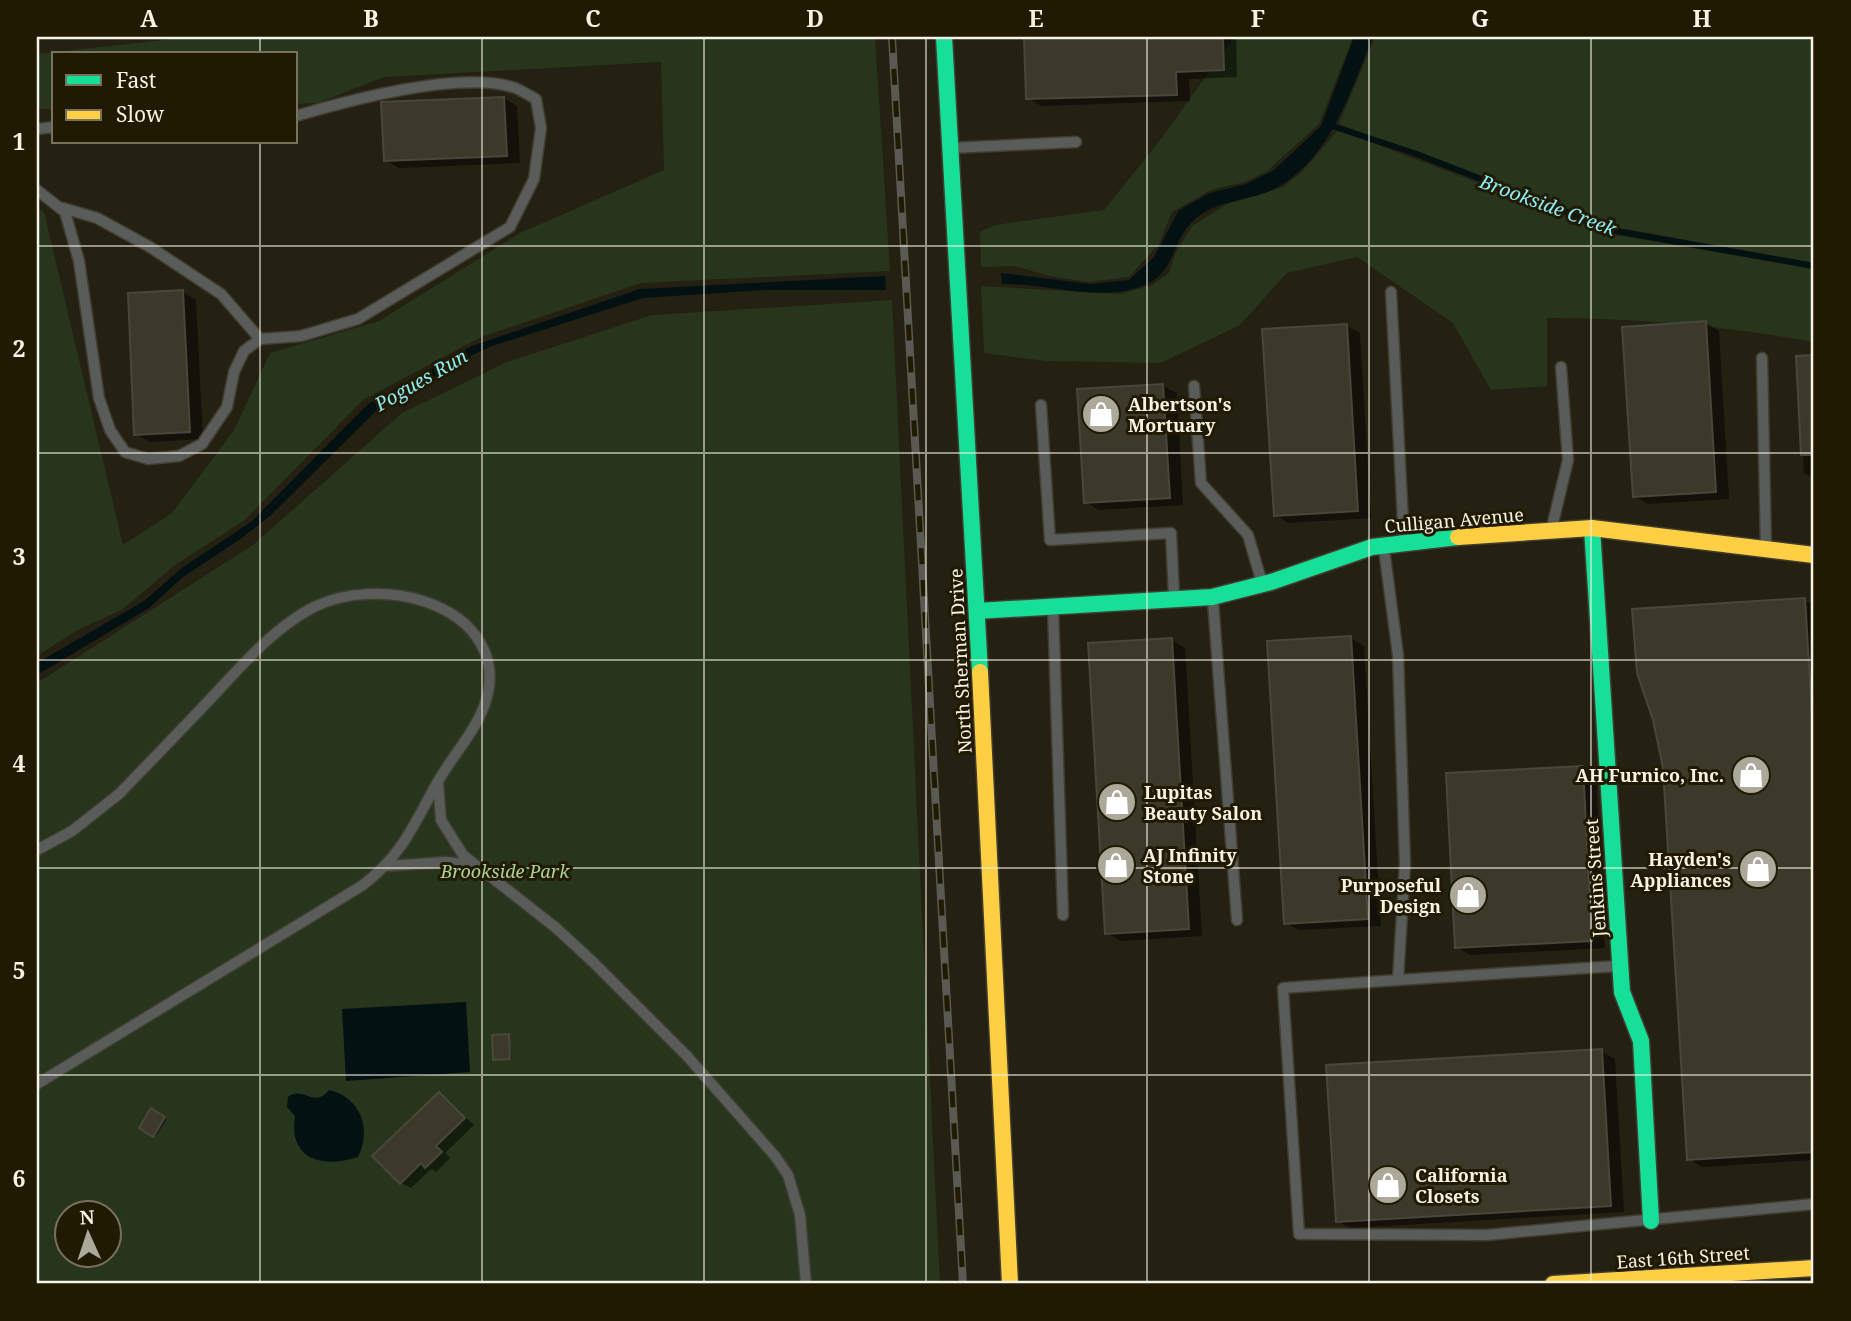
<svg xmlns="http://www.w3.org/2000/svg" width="1851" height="1321" viewBox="0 0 1851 1321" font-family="'Noto Serif',serif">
  <rect width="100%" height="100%" fill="#242012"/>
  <!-- green -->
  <g fill="#27351c" fill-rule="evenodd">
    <polygon points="192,37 875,37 890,271 641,283 481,337 363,400 245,520 175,565 123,609 74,632 37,656 37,209 44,212 123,545 172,513 234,430 270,353 379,321 520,233 664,170 661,62 384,77 318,103 296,104 296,54 54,54 54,109 37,109 37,54"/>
    <polygon points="1234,37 1353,37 1319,124 1267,171 1245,182 1211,190 1172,212 1159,244 1129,277 1089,282 1049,276 1015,266 981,267 980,232 995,225 1104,210 1161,139"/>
    <polygon points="1375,37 1814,37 1814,263 1620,228 1339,124"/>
    <path d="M1338,130l279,105 197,34v73c-89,-16 -176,-24 -267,-24v68l-56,4 -38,-67 -96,-66 -70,16 -47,52 -79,38 -115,-2 -62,-8 -3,-67 140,8 31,-9 17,-12 6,-19 17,-28 35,-22 56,-17 19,-15z"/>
    <path d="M892,300l48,984h-903v-601l216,-138 149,-132 105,-51 145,-47zM66,1212h42v42h-42z"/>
  </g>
  <!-- water -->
  <g fill="#041112">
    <path d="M1354,37h19c-23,54 -41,119 -95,150 -28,16 -63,11 -87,36 -18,18 -17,48 -42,60 -44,22 -100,0 -147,1l-1,-11 89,11 39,-4 25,-23 25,-47 31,-17 36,-9 28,-14 47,-44z"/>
    <polygon points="885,276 886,290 765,290 643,298 492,346 462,360 375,412 271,515 239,540 183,577 149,608 37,675 37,663 144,601 183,567 251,522 368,404 472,346 640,289"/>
    <polygon points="466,1002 470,1072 346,1081 342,1009"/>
    <path d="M329,1090c32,7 43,40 29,67 -36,12 -70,2 -63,-41l-8,-9 1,-10c15,-12 26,12 41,-7z"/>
  </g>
  <!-- shadow -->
  <g fill="#0007">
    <polygon points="1026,37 1236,37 1237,77 1189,79 1190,101 1041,106 1028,98"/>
    <polygon points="504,98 517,106 520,163 399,168 386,160"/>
    <polygon points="183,292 196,300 203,439 150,442 136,434"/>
    <polygon points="1706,323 1719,331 1729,499 1648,504 1634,496"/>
    <polygon points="1347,326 1360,333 1371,518 1289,523 1275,515"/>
    <polygon points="1814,357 1814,479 1804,473 1797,358"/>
    <polygon points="1163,386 1177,393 1183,505 1099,510 1086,502"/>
    <polygon points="1804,600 1814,605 1814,1160 1702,1167 1689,1159"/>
    <polygon points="1351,638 1364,646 1381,926 1299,930 1285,923"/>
    <polygon points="1172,640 1185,648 1202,936 1121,941 1107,933"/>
    <polygon points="1582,767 1596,775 1605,948 1470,955 1457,947"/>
    <polygon points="508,1036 512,1059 497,1060 495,1059"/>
    <polygon points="1601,1051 1615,1059 1624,1212 1351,1228 1337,1221"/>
    <polygon points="439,1094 474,1125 445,1153 450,1158 436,1172 431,1169 411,1188 401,1183"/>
    <polygon points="152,1111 167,1119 156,1136 141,1127"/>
  </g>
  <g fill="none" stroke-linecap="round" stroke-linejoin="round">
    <!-- stream -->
    <polyline stroke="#041112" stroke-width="6" points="1329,125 1414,153 1616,231 1814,266"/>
  </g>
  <!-- building -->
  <g fill="#3d392a" stroke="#49463b" stroke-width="2">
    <polygon points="1024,37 1223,37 1224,70 1176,72 1177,95 1026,99"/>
    <polygon points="504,97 507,156 384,161 381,102"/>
    <polygon points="183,290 190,432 134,435 128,293"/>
    <polygon points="1706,321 1716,492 1633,497 1622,327"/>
    <polygon points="1347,324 1358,511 1274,516 1262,329"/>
    <polygon points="1814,355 1814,455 1801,455 1796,356"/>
    <polygon points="1163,384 1170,498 1084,503 1077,389"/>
    <polygon points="1805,598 1814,748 1814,1152 1687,1160 1663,768 1653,720 1637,673 1632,609"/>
    <polygon points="1351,636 1368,919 1284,924 1267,641"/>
    <polygon points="1172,638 1189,929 1105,934 1088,643"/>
    <polygon points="1583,766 1592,941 1455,948 1446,773"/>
    <polygon points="509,1034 510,1059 493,1060 492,1035"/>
    <polygon points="1602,1049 1611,1206 1336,1222 1326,1065"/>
    <polygon points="439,1092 465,1118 436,1146 442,1152 425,1168 421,1163 400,1184 372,1156"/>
    <polygon points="151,1108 165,1117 153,1137 139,1128"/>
  </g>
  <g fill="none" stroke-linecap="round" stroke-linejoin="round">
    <defs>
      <g id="lane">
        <polyline points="37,129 54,127"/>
        <polyline points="951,148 1076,142"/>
        <path d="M37,190l28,22 14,49 20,137 11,32 15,22 23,7 31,-3 23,-12 25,-37 7,-35 10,-21 16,-12 41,-3 57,-17 152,-92 24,-48 7,-51 -5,-29c-8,-4 -16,-10 -24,-12 -53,-16 -163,13 -216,29"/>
        <polyline points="63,208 97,218 150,247 221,294 260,339"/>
        <polyline points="1391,292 1404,540"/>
        <polyline points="1762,358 1766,548"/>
        <polyline points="1194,386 1201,483 1248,535 1262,583"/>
        <polyline points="1041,405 1050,540 1171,533 1174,596"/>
        <polyline points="1552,527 1568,460 1561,367"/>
        <polyline points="1384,549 1398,655 1405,864 1398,980 1283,988 1299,1234 1487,1235 1814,1204"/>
        <polyline points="1213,601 1237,920"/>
        <polyline points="1053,607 1063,915"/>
        <polyline points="438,782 441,820 463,855 555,927 592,961 687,1056 775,1156 788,1175 800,1215 806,1284"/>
        <path d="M37,850l35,-19 47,-37c32,-33 64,-66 96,-100 30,-32 60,-67 99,-87 33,-16 75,-17 109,-6 53,17 83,60 57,115 -12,24 -30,44 -43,67 -24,43 -34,71 -74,102l-326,199"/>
        <polyline points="387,866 445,862 474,865"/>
        <polyline points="1398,980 1618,966"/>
      </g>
      <g id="fast">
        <polyline points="944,37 980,672"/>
        <polyline points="1592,528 1622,992 1641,1041 1651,1221"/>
        <polyline points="977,611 1212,597 1271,582 1372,547 1458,537"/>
      </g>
      <g id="slow">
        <polyline points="1458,537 1592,528 1814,555"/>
        <polyline points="980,672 1010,1284"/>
        <polyline points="1553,1284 1814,1268"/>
      </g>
    </defs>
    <!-- lane casing -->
    <use href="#lane" stroke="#403d31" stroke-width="13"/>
    <!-- fast casing -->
    <use href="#fast" stroke="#403d31" stroke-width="19"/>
    <!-- slow casing -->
    <use href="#slow" stroke="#403d31" stroke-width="19"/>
    <!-- lane -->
    <use href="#lane" stroke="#595c59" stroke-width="10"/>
    <!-- fast -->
    <use href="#fast" stroke="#16e098" stroke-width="16"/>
    <!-- slow -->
    <use href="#slow" stroke="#ffcf43" stroke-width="16"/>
    <defs>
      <polyline id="rail" points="892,37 963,1284"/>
    </defs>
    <!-- rail casing -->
    <use href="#rail" stroke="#5a5952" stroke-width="8"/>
    <!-- rail -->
    <use href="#rail" stroke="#211a03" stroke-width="5" stroke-dasharray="16" stroke-linecap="butt"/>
  </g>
  <!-- grid -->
  <path fill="none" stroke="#f7f3e4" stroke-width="2" stroke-opacity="0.55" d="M260,37v17M482,37v1247M704,37v1247M926,37v1247M1147,37v1247M1369,37v1247M1591,37v1247M260,142v1142M37,246h1777M37,453h1777M37,660h1777M37,868h1777M37,1075h1777"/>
  <!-- icons -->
  <defs>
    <symbol id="shop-disc" viewBox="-11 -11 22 22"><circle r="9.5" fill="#ada99a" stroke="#211a03"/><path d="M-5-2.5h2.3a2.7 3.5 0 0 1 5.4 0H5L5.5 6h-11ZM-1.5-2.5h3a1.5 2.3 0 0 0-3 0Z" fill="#fff"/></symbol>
  </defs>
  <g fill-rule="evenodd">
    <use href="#shop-disc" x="1079" y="392" width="44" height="44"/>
    <use href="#shop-disc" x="1729" y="753" width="44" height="44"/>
    <use href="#shop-disc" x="1095" y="780" width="44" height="44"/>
    <use href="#shop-disc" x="1094" y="843" width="44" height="44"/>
    <use href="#shop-disc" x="1736" y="847" width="44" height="44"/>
    <use href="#shop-disc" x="1446" y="873" width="44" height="44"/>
    <use href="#shop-disc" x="1366" y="1163" width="44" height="44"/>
  </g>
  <g text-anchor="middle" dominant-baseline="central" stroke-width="6" stroke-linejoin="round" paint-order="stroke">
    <!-- poi labels -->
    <g font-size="18" font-weight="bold" fill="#f7f3e4" stroke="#211a03" text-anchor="start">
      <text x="1128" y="404">Albertson's<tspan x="1128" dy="21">Mortuary</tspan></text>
      <text x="1724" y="775" text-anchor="end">AH Furnico, Inc.</text>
      <text x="1144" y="792">Lupitas<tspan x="1144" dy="21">Beauty Salon</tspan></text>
      <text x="1143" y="855">AJ Infinity<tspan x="1143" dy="21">Stone</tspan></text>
      <text x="1731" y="859" text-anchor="end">Hayden's<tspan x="1731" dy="21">Appliances</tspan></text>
      <text x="1441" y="885" text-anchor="end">Purposeful<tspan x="1441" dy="21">Design</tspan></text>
      <text x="1415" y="1175">California<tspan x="1415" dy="21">Closets</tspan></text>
    </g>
    <!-- street labels -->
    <g font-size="18" fill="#f7f3e4" stroke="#211a03">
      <text transform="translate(1454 520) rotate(-5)">Culligan Avenue</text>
      <text transform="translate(960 661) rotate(-93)">North Sherman Drive</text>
      <text transform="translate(1595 878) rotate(-94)">Jenkins Street</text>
      <text transform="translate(1683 1257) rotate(-4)">East 16th Street</text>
    </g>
    <!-- park labels -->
    <g font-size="18" font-style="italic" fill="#aed295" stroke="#211a03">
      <text x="505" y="871">Brookside Park</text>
    </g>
    <!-- water labels -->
    <g font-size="19" font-style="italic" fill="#8cebf4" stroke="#211a03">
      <text transform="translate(1548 205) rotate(20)">Brookside Creek</text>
      <text transform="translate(421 380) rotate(-30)">Pogues Run</text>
    </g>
  </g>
  <!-- border -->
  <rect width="1851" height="1321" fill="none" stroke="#211a03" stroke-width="77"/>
  <!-- legend -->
  <rect x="52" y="52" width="245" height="91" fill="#211a03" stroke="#77715d" stroke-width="2"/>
  <rect x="66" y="75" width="35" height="10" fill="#16e098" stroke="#77715d" stroke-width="2"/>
  <text x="116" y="88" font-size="21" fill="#f7f3e4">Fast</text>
  <rect x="66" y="110" width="35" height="10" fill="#ffcf43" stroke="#77715d" stroke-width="2"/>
  <text x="116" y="122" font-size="21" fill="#f7f3e4">Slow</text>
  <!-- north arrow -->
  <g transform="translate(88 1234) rotate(357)"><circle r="33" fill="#211a03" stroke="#77715d" stroke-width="2"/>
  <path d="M0-5L12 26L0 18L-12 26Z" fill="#ada99a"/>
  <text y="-10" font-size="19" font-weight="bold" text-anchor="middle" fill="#f7f3e4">N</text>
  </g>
  <rect x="38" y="38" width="1774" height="1244" fill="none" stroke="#f7f3e4" stroke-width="2.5"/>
  <g font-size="23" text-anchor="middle" font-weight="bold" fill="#f7f3e4">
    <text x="149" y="27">A</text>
    <text x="371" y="27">B</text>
    <text x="593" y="27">C</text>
    <text x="815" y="27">D</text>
    <text x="1036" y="27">E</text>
    <text x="1258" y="27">F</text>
    <text x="1480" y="27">G</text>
    <text x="1702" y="27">H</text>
    <text x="19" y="150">1</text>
    <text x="19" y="357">2</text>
    <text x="19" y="565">3</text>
    <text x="19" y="772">4</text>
    <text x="19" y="979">5</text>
    <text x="19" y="1187">6</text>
  </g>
</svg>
